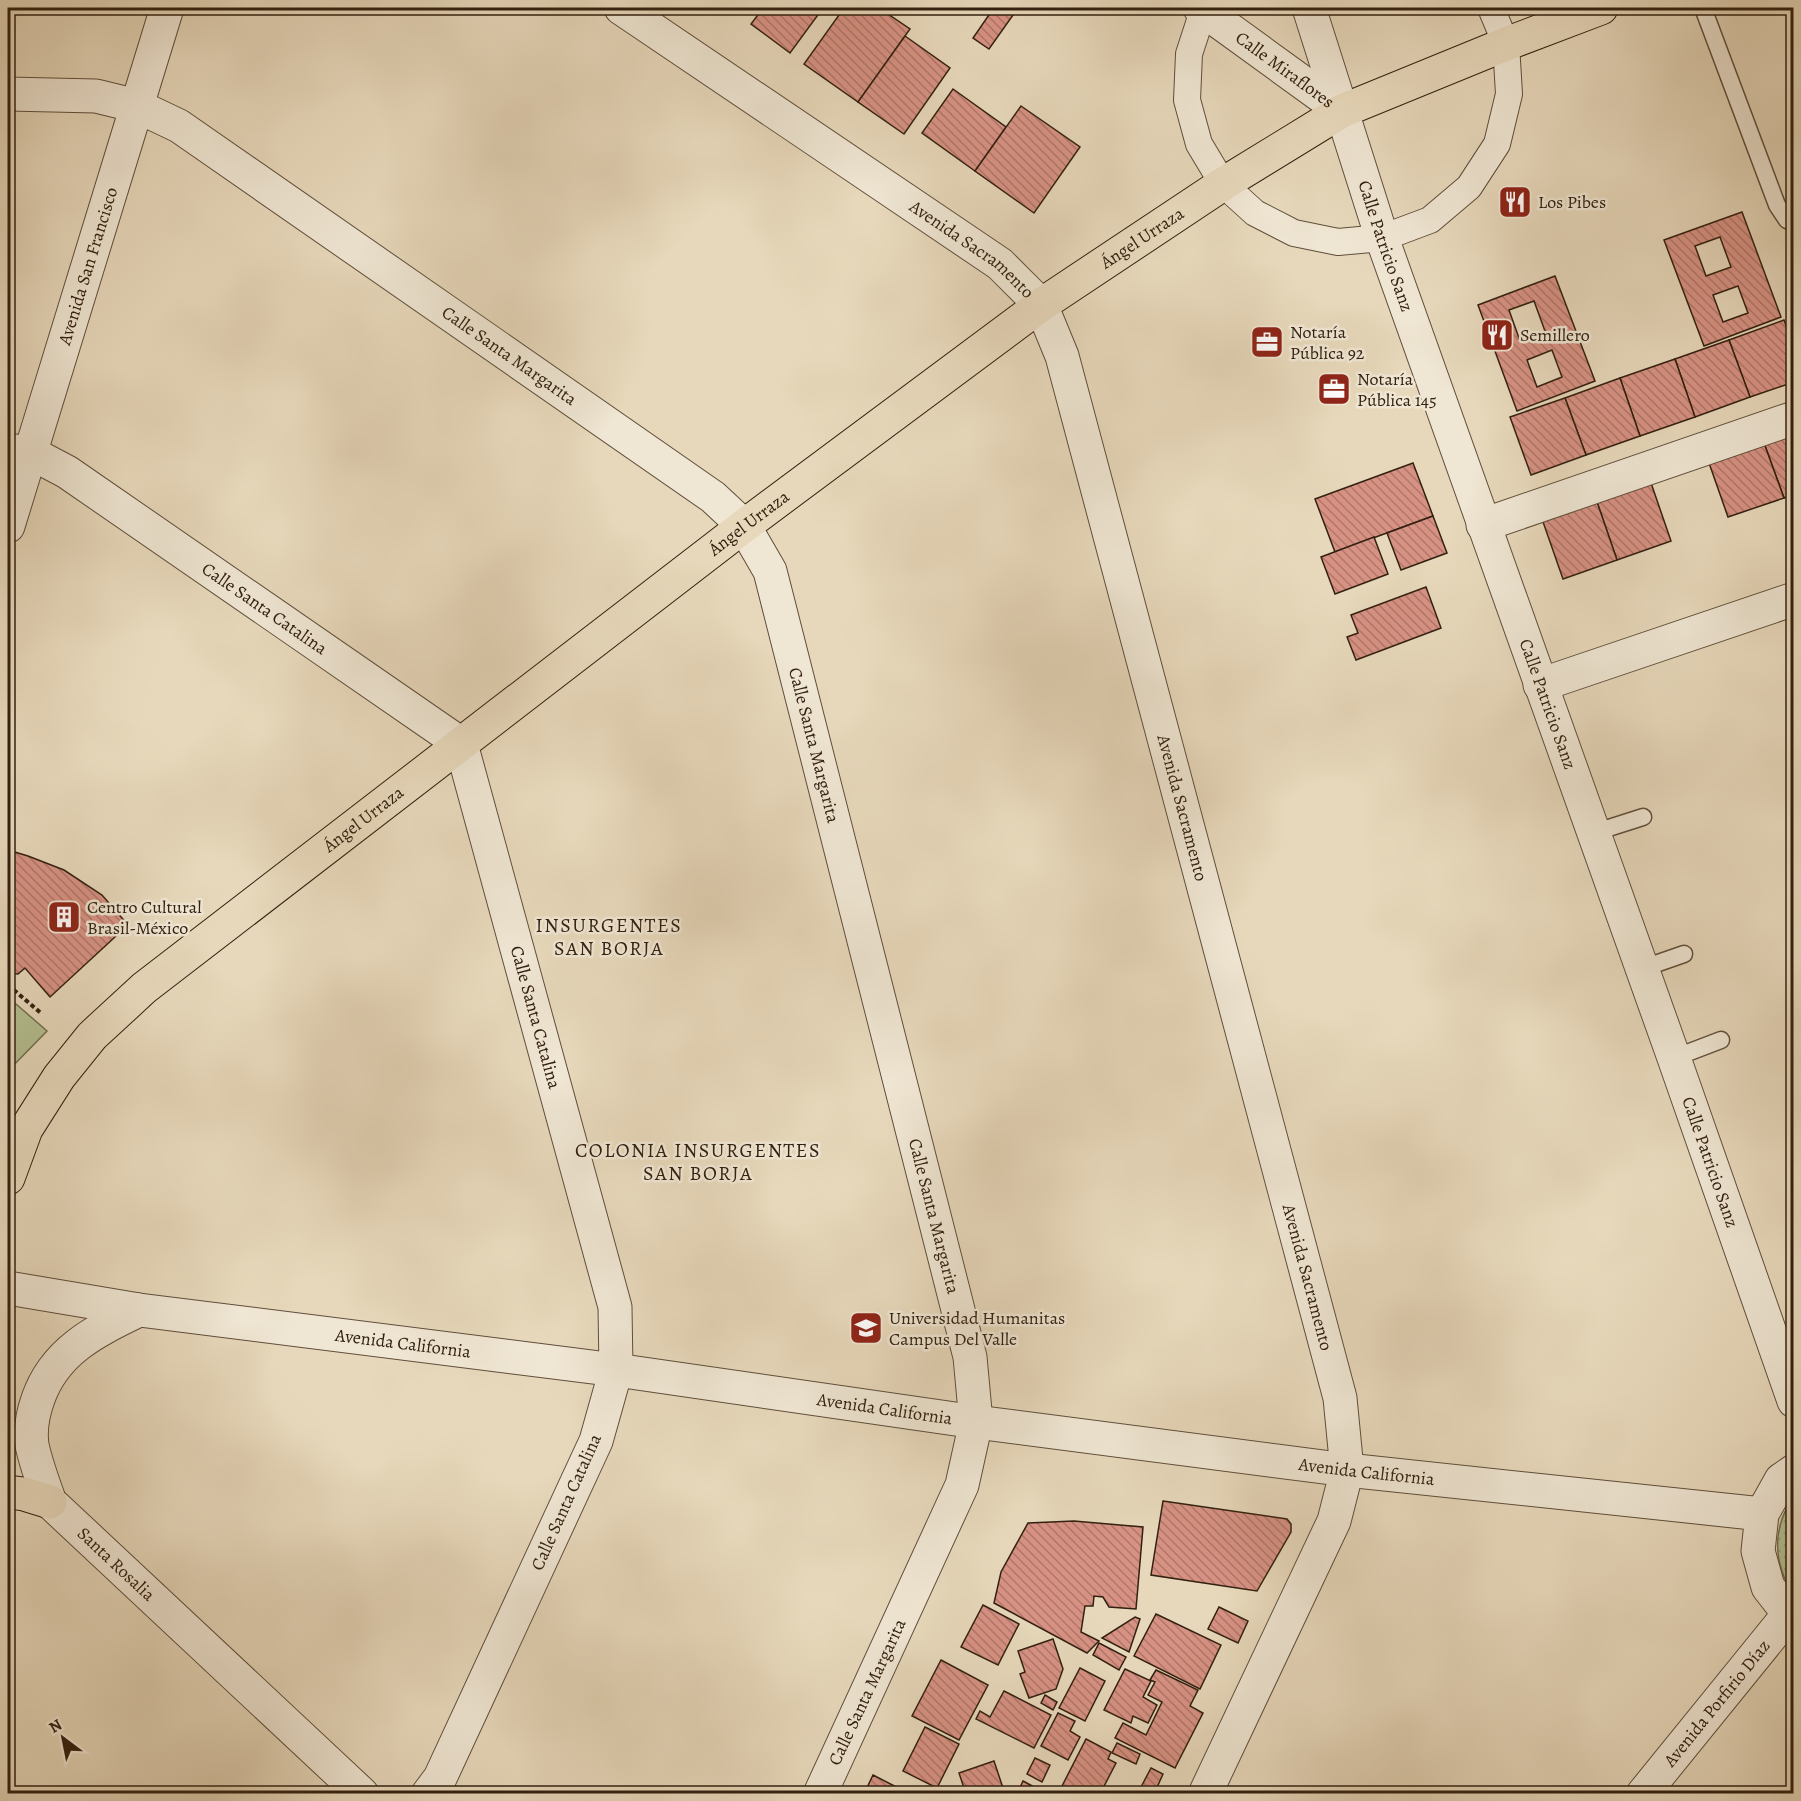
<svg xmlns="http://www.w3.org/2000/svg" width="1801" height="1801" viewBox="0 0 1801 1801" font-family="Alegreya,serif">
  <defs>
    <pattern id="grass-dots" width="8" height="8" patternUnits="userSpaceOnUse" patternTransform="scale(1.5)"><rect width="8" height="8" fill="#b4bf91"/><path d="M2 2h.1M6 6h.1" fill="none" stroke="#9ba47c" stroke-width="1.8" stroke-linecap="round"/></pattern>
    <pattern id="building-back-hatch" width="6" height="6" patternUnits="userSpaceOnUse" patternTransform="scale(1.5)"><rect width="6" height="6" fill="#d89284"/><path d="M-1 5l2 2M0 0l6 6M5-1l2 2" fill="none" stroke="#b0776b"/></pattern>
  </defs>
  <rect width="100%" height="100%" fill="#e7d8bb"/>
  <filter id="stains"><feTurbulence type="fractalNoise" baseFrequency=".00333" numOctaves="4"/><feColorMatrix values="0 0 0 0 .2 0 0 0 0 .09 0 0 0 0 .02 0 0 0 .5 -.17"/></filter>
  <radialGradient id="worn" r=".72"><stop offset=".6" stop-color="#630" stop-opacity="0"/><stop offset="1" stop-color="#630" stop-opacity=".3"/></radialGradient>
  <!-- grass -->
  <path fill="url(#grass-dots)" stroke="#737050" stroke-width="1.5" d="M1793,1498v97c-19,-32 -22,-65 0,-97z"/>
  <!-- park -->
  <polygon fill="#b4bf91" stroke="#737050" stroke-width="1.5" points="8,997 47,1031 8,1071"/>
  <!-- building -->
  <g fill="url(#building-back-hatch)" stroke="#322010" stroke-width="1.5" fill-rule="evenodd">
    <polygon points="763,8 823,8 790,53 751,24"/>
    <polygon points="844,8 879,8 910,29 858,102 804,64"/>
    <polygon points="985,8 1018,8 989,49 973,38 991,12"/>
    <polygon points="905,36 950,68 904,134 858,102"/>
    <polygon points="953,89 1006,127 975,171 922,133"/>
    <polygon points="1021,106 1080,147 1034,213 975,171"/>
    <path d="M1742,212l39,105 -77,29 -40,-106zM1720,237l11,30 -25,9 -11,-30zM1738,286l10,27 -25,9 -10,-27z"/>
    <path d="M1555,276l40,105 -78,30 -39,-106zM1534,301l11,30 -25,10 -11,-31zM1552,350l10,27 -25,10 -10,-27z"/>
    <polygon points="1784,320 1794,347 1794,382 1750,397 1729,340"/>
    <polygon points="1729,340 1750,397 1695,417 1675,359"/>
    <polygon points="1675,359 1695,417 1640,436 1620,378"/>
    <polygon points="1620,378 1640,436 1586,455 1565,398"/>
    <polygon points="1565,398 1586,455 1531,475 1510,417"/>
    <polygon points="1794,433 1794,494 1784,498 1764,443"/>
    <polygon points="1764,443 1784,498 1728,517 1709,463"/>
    <polygon points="1413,463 1433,516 1335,552 1315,499"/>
    <polygon points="1650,480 1671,541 1617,560 1596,499"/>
    <polygon points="1596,499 1617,560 1563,579 1542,519"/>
    <polygon points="1433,516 1447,553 1401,570 1387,533"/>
    <polygon points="1374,537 1388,574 1335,594 1321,557"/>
    <polygon points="1426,587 1441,628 1356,660 1347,637 1358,633 1351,615"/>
    <polygon points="8,850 28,856 64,870 102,895 128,925 50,997 25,968 18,974 8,973"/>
    <polygon points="1163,1501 1287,1519 1291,1524 1291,1532 1257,1591 1151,1575"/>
    <polygon points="1074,1521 1143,1527 1136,1609 1109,1607 1103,1597 1094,1596 1093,1606 1085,1606 1081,1632 1099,1641 1087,1653 994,1603 1001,1572 1028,1523"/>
    <polygon points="983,1605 1019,1624 998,1665 961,1647"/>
    <polygon points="1219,1607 1248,1621 1238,1643 1208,1629"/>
    <polygon points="1156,1614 1221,1645 1200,1689 1134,1656"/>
    <polygon points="1135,1617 1140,1619 1129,1652 1102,1638"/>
    <polygon points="1053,1639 1063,1669 1056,1689 1029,1698 1020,1674 1025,1672 1018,1651"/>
    <polygon points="1099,1643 1126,1657 1119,1670 1093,1655"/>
    <polygon points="941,1660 988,1685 959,1740 912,1716"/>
    <polygon points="1080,1668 1105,1681 1085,1721 1059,1708"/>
    <polygon points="1125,1669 1151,1681 1143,1697 1157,1705 1148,1723 1133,1716 1131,1723 1104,1710"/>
    <polygon points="1156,1670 1198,1690 1190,1706 1203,1713 1175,1768 1115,1738 1123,1723 1146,1735 1162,1702 1148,1695 1155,1682 1150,1680"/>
    <polygon points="1004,1691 1051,1715 1034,1748 976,1719 980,1711 990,1717"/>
    <polygon points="1045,1695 1057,1702 1053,1710 1041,1703"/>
    <polygon points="1058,1713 1075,1721 1070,1731 1080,1737 1068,1760 1041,1746"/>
    <polygon points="925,1727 959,1744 937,1788 903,1771"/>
    <polygon points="1086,1739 1111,1752 1108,1759 1116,1763 1100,1794 1067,1794 1060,1790"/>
    <polygon points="1117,1743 1140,1754 1136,1764 1112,1753"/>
    <polygon points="1035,1758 1050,1765 1042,1782 1027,1774"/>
    <polygon points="994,1761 1004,1791 999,1789 997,1794 966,1794 959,1773"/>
    <polygon points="1151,1768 1163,1774 1154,1794 1147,1794 1140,1789"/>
    <polygon points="873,1775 910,1794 864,1794"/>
    <polygon points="1023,1781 1047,1794 1017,1794"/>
  </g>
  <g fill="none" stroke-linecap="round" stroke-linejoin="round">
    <defs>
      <g id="service">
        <polyline points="1703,8 1777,205 1787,220 1794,223"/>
        <polyline points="1593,833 1643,817"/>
        <polyline points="1641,969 1684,954"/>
        <polyline points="1674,1058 1721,1040"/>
      </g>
      <polyline id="pedestrian" points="1204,8 1189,54 1187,100 1199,144 1223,184 1255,213 1294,233 1338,242 1382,238 1430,220 1469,187 1497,144 1509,94 1506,44 1491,8"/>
      <g id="minor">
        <path id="s1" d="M621,8l379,256 41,41 21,51 278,1042 7,72 -13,51 -129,273"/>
        <path id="s2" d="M1200,8l142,103"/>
        <path id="s3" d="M8,94l88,2 41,10 42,20 534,371 31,29 26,45 200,786 6,65 -14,63 -142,309"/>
        <path id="s4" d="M8,450l23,3 36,19 394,272 154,563 1,63 -20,71 -156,337 -12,16"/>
        <polyline points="1483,525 1794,418"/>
        <path id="s5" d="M8,526l159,-518"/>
        <polyline points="1540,685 1794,599"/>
        <path id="s6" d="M8,1288l131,22 477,60 360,52 371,48 415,44"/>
        <path id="s7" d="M139,1310c-43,21 -84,40 -101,89 -5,14 -8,31 -6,46 4,19 11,38 18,57l312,292"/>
      </g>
      <g id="tertiary">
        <path id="s8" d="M1309,8l73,230 292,820 120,343"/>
        <polyline points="1794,1471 1781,1480 1762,1514 1758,1551 1768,1587 1789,1614 1794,1616"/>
        <path id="s9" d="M1643,1794l146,-180"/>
      </g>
      <g id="primary">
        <path id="s10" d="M8,1178l18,-49 33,-52 33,-41 52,-48 600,-462 297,-221 182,-121 119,-73 164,-67 95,-36"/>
        <polyline points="8,1492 24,1494 50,1502"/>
      </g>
    </defs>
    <!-- service casing -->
    <use href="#service" stroke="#5f4e3b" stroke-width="19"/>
    <!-- pedestrian casing -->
    <use href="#pedestrian" stroke="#5f4e3b" stroke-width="28"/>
    <!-- minor casing -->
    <use href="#minor" stroke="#5f4e3b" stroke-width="35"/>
    <!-- tertiary casing -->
    <use href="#tertiary" stroke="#5f4e3b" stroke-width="35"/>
    <!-- primary casing -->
    <use href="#primary" stroke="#322010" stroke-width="35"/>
    <!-- path -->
    <polyline stroke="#322010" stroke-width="4" stroke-dasharray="4.5 3" stroke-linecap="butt" points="8,985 42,1014"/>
    <!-- service -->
    <use href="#service" stroke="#efe6d3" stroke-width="16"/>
    <!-- pedestrian -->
    <use href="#pedestrian" stroke="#efe6d3" stroke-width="26"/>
    <!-- minor -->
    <use href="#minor" stroke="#efe6d3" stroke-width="33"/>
    <!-- tertiary -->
    <use href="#tertiary" stroke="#efe6d3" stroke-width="33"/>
    <!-- primary -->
    <use href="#primary" stroke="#e7d8bb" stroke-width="33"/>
  </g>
  <!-- icons -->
  <defs>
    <symbol id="restaurant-square" viewBox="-11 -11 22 22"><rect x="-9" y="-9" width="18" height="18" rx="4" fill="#8f2418" stroke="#efe6d3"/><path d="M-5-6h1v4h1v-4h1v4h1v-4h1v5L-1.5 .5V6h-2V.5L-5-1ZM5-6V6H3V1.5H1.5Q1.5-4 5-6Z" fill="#fff"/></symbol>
    <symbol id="office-square" viewBox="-11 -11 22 22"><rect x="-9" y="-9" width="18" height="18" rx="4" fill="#8f2418" stroke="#efe6d3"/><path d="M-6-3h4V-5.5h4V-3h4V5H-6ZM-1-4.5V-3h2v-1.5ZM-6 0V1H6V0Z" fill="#fff"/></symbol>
    <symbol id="building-square" viewBox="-11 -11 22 22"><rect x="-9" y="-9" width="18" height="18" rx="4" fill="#8f2418" stroke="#efe6d3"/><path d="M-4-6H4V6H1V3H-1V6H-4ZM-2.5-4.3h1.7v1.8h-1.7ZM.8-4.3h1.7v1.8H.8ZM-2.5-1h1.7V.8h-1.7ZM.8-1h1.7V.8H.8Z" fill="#fff"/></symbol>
    <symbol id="university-square" viewBox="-11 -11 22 22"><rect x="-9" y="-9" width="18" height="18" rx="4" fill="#8f2418" stroke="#efe6d3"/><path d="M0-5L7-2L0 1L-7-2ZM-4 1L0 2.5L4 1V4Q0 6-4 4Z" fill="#fff"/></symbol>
  </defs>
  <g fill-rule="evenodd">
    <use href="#restaurant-square" x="1496" y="183" width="38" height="38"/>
    <use href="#restaurant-square" x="1478" y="316" width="38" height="38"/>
    <use href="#office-square" x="1248" y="323" width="38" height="38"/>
    <use href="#office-square" x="1315" y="370" width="38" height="38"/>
    <use href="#building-square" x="45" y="898" width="38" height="38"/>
    <use href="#university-square" x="847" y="1309" width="38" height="38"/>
  </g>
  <g text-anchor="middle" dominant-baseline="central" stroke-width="5" stroke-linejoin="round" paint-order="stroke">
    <!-- street labels -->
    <g font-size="18" fill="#322010" stroke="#efe6d3">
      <text stroke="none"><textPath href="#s2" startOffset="105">Calle Miraflores</textPath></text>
      <text stroke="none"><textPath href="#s10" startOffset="1486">Ángel Urraza</textPath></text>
      <text stroke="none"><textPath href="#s8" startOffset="250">Calle Patricio Sanz</textPath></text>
      <text stroke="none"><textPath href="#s1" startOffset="426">Avenida Sacramento</textPath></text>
      <text stroke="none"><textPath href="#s5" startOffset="272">Avenida San Francisco</textPath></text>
      <text stroke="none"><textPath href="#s3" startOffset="579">Calle Santa Margarita</textPath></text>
      <text stroke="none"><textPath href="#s10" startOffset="1000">Ángel Urraza</textPath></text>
      <text stroke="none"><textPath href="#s4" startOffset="304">Calle Santa Catalina</textPath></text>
      <text stroke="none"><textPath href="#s8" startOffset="736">Calle Patricio Sanz</textPath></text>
      <text stroke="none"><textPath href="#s3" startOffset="1101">Calle Santa Margarita</textPath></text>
      <text stroke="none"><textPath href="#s1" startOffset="1038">Avenida Sacramento</textPath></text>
      <text stroke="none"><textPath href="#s10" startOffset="514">Ángel Urraza</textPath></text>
      <text stroke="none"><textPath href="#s4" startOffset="826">Calle Santa Catalina</textPath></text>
      <text stroke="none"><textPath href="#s8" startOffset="1222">Calle Patricio Sanz</textPath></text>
      <text stroke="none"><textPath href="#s3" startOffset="1587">Calle Santa Margarita</textPath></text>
      <text stroke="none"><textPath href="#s1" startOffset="1524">Avenida Sacramento</textPath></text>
      <text stroke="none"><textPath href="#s6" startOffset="399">Avenida California</textPath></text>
      <text stroke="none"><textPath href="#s6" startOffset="885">Avenida California</textPath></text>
      <text stroke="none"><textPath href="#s6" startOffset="1371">Avenida California</textPath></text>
      <text transform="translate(566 1502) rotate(-66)">Calle Santa Catalina</text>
      <text stroke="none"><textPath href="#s7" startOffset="336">Santa Rosalia</textPath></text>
      <text transform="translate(867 1692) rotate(-65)">Calle Santa Margarita</text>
      <text stroke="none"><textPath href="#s9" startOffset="117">Avenida Porfirio Díaz</textPath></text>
    </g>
    <!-- poi labels -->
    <g font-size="18" fill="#322010" stroke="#efe6d3" text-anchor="start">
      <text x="1538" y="202">Los Pibes</text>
      <text x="1290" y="332">Notaría<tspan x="1290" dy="21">Pública 92</tspan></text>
      <text x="1520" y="335">Semillero</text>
      <text x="1357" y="379">Notaría<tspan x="1357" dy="21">Pública 145</tspan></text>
      <text x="87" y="907">Centro Cultural<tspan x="87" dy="21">Brasil-México</tspan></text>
      <text x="889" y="1318">Universidad Humanitas<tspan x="889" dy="21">Campus Del Valle</tspan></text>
    </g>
    <!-- neighbourhood labels -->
    <g font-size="20" letter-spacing="1.5" fill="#322010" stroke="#efe6d3">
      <text x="609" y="925">INSURGENTES<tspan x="609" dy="23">SAN BORJA</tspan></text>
      <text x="698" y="1150">COLONIA INSURGENTES<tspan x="698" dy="23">SAN BORJA</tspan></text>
    </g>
  </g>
  <!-- margin -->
  <rect width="1801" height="1801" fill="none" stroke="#e7d8bb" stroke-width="30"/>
  <rect x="9" y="9" width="1783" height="1783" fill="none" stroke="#322010" stroke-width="3"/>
  <rect x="15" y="15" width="1771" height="1771" fill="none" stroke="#322010" stroke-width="1.5"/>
  <!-- north arrow -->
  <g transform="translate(63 1738) rotate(328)" stroke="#efe6d3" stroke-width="4.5" paint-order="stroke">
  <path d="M0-4.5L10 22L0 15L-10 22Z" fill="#322010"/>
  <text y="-9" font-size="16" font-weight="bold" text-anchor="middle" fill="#322010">N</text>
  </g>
  <rect width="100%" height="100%" filter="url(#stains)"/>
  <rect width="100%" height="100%" fill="url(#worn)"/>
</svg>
